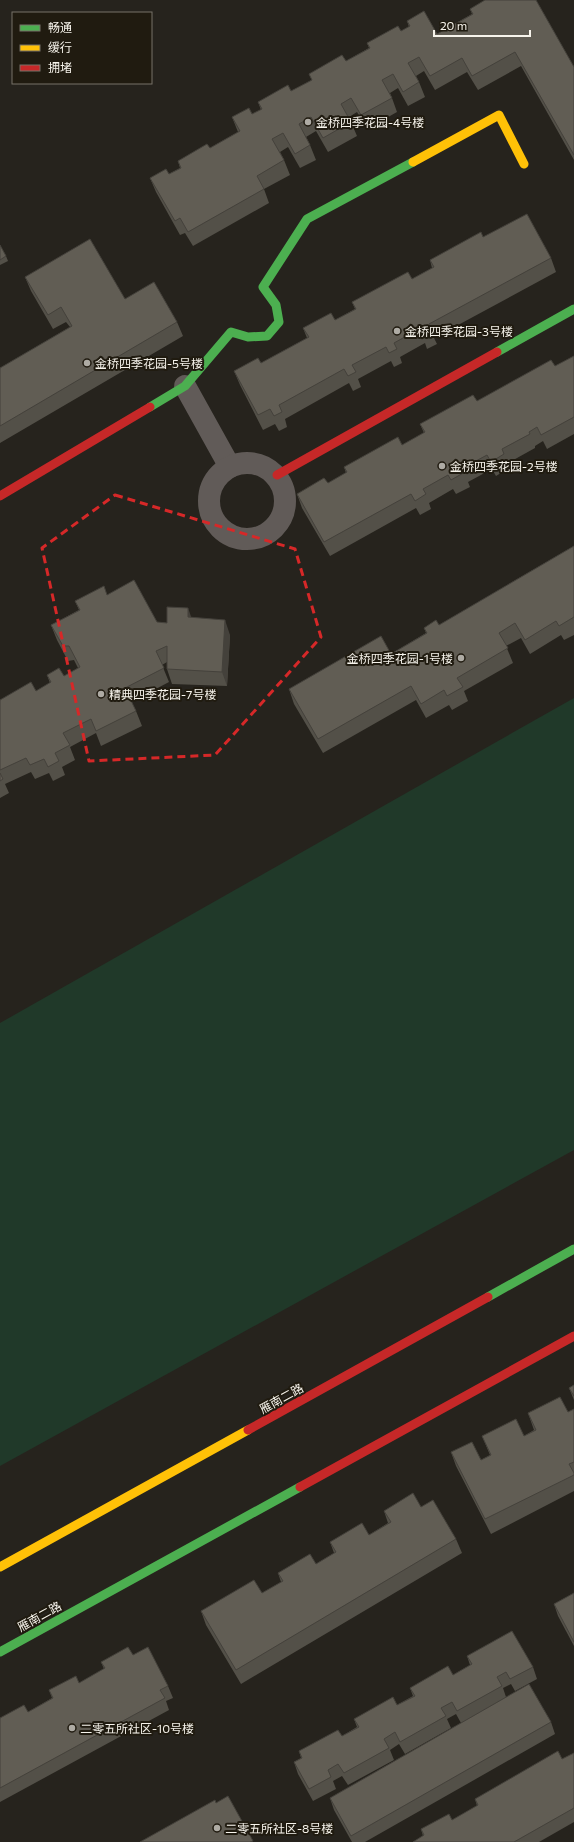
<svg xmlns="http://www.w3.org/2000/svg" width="574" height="1842" viewBox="0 0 574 1842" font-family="Commissioner,'Noto Sans SC',sans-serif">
  <rect width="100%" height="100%" fill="#26231d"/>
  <!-- green -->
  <polygon fill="#203929" points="574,698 574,1150 0,1466 0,1023"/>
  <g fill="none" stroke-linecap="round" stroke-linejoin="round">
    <!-- street -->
    <g stroke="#615b58" stroke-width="22">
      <polyline points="185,386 230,467"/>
      <circle cx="247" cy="501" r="38"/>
    </g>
    <!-- fast -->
    <g stroke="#4caf50" stroke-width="9">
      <polyline points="497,352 574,309"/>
      <polyline points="150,407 185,386 231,332 248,337 267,336 279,322 276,305 263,287 307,219 413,162"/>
      <polyline points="488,1297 574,1249"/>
      <polyline points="0,1652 300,1487"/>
    </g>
    <!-- slow -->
    <g stroke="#ffc107" stroke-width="9">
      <polyline points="413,162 499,115 524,164"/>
      <polyline points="0,1567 248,1430"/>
    </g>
    <!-- jam -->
    <g stroke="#c62828" stroke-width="9">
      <polyline points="277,475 497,352"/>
      <polyline points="0,496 150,407"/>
      <polyline points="248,1430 488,1297"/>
      <polyline points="300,1487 574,1336"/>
    </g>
  </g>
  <!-- wall -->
  <g fill="#535048">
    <polygon points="470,9 574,67 574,160 521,66 478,90 467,72 435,90 424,71 416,76 419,82 425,97 408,106 398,88 390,93 392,98 397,112 367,129 357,112 349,117 351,122 357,136 328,152 316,131 306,137 310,145 316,160 300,168 288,147 280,152 284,160 290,175 264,189 269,203 193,246 185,233 180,235 156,192 150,178 169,174 180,168 178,161 210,148 238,132 232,117 252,114 261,110 258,102 291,91 312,80 309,74 346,61 369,48 367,43 401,31 409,27 407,21 437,34 472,14"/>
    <polygon points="483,237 551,258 556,272 434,338 437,344 427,349 425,343 400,357 402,363 394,367 391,361 358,379 361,387 353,391 349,383 285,419 287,427 279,431 275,424 263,430 240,385 234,371 261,363 307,338 303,328 335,320 355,309 352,302 412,279 432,268 430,260"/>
    <polygon points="0,246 6,256 8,261 0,265"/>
    <polygon points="25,277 125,299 177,322 183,336 0,443 0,368 70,327 66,322 53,329 31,291"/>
    <polygon points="574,356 574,434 547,449 543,441 535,446 535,448 508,463 509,468 496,476 492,469 468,482 470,487 456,494 453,489 429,503 431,509 420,515 416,508 330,556 302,508 297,494 328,483 346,473 344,467 402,445 424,433 420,424 477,401 555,366"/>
    <polygon points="574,546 574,635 564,640 561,635 530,654 521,638 506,646 513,663 464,691 468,701 452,710 449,705 426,718 416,700 323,753 294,704 289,689 391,654 426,633 424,628 439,625"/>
    <polygon points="107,595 157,622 167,623 192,617 230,635 227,686 172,684 167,669 167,662 162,665 169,682 131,702 136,711 142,726 101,746 96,733 70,747 75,760 62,767 65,775 53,781 49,773 35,779 31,772 5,784 9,793 0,798 0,700 36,691 50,683 47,675 64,676 78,668 74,660 68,661 57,640 51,625 79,610 75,601"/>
    <polygon points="574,1385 574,1400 569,1388"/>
    <polygon points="574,1409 574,1491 491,1534 456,1466 451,1452 481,1460 490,1455 482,1436 524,1436 534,1430 528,1413 568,1412"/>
    <polygon points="421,1507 456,1539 462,1553 241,1684 206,1625 201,1611 262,1593 281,1582 278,1573 316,1564 334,1553 330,1542 369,1535 388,1523 384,1511"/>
    <polygon points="574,1593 574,1646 558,1616 554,1604"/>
    <polygon points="133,1655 168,1686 173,1698 166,1701 169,1710 0,1802 0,1718 28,1712 52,1698 49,1690 79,1683 104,1669 101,1662"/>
    <polygon points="467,1656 533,1667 537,1679 515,1691 511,1684 503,1688 506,1697 551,1722 555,1734 365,1842 352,1842 334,1810 330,1798 461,1723 456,1714 447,1719 451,1728 405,1754 399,1744 390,1750 394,1760 348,1785 342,1776 333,1781 336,1789 313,1801 298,1774 294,1762 301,1758 299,1751 342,1736 357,1727 354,1719 397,1705 413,1696 410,1688 453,1675 470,1665"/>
    <polygon points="574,1753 574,1822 539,1842 413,1842 423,1836 421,1829 452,1820 477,1806 475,1799 562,1759"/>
  </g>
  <!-- shaded-wall -->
  <g fill="#44413b">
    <polygon points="188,608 193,622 188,617"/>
    <polygon points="225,620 230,635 227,686 222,672"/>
  </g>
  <!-- building -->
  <g fill="#615d54" stroke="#44413b">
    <polygon points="485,0 536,0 574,67 574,155 515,52 472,76 462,58 430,76 419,57 408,63 419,82 403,92 393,74 382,80 392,98 361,115 351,98 341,104 351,122 323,138 311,117 299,124 310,145 295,154 283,133 272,139 284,160 257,176 264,189 188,232 180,218 175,221 150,178 166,169 169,174 181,168 178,161 207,144 210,148 240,131 232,117 249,108 252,114 262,109 258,102 288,85 291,91 312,80 309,74 342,55 346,61 370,48 367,43 398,26 401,31 410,26 407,21 424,11 437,34 473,14 470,9"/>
    <polygon points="527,214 551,258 429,324 431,330 422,334 419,329 394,343 397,349 389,353 386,347 352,365 356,372 348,376 344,369 279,405 282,412 274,416 270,409 258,415 234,371 258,358 261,363 309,337 303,328 331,313 335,320 356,309 352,302 408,272 412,279 434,267 430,260 481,232 483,237"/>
    <polygon points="90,239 125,299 154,282 177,322 0,426 0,368 72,326 61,307 48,315 25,277"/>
    <polygon points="0,246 0,245 6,256 0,260"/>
    <polygon points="574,356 574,417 541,435 537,427 529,432 530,434 502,449 504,454 491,462 487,455 463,468 465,472 451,480 448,475 423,489 426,494 415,501 411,494 324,542 297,494 324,478 328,483 347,472 344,467 398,437 402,445 425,432 420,424 473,395 477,401 551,360 555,366"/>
    <polygon points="574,546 574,617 559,626 556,621 525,640 515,623 499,633 508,648 457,678 463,687 447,696 444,690 421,704 411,686 318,739 289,689 381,636 391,654 427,633 424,628 436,620 439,625"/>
    <polygon points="134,580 157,622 167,623 167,607 188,608 188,617 225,620 222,672 167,669 167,646 156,651 164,668 125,688 136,711 96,731 91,719 63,733 70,745 55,753 59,761 48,767 44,759 30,765 26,758 0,770 0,700 31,682 36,691 51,682 47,675 59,668 64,676 80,667 69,646 63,646 51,625 80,610 75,601 104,586 107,595"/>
    <polygon points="0,773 3,779 0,781"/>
    <polygon points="574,1385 574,1396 569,1388"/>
    <polygon points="560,1397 568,1412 574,1409 574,1462 569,1464 574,1473 574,1475 485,1519 451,1452 472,1442 481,1460 491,1455 482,1436 516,1419 524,1436 536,1430 528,1413"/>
    <polygon points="413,1493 421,1507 433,1500 456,1539 236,1670 201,1611 254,1580 262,1593 283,1581 278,1573 310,1554 316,1564 336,1552 330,1542 362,1523 369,1535 391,1522 384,1511"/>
    <polygon points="574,1593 574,1642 554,1604"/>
    <polygon points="512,1631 533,1667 510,1679 506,1672 497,1677 502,1686 457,1711 452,1702 441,1708 446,1716 400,1742 395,1732 384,1739 389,1748 344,1773 338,1764 328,1770 331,1777 309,1789 294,1762 302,1758 299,1751 338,1730 342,1736 359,1727 354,1719 393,1697 397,1705 415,1696 410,1688 448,1666 453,1675 472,1664 467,1656"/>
    <polygon points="128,1647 133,1655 148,1647 168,1686 160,1690 165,1698 0,1788 0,1718 24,1705 28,1712 53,1698 49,1690 76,1676 79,1683 105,1668 101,1662"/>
    <polygon points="529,1684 551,1722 351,1836 330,1798"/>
    <polygon points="558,1751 562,1759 574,1753 574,1808 514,1842 413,1842 424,1835 421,1829 449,1814 452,1820 478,1805 475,1799"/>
    <polygon points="228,1796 253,1841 250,1842 140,1842 215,1800 216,1803"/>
  </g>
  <!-- marked area -->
  <path fill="none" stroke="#d62828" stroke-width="3" stroke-dasharray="8 5" stroke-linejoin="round" d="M115,495l180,54 26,88 -106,118 -126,6 -47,-213z"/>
  <!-- markers -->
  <g fill="#aeaba4" stroke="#201b10" stroke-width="1.5">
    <circle cx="308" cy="122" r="4"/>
    <circle cx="397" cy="331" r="4"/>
    <circle cx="87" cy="363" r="4"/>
    <circle cx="442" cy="466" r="4"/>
    <circle cx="461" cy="658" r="4"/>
    <circle cx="101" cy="694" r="4"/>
    <circle cx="72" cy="1728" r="4"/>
    <circle cx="217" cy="1828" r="4"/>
  </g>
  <g text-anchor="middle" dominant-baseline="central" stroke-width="4" stroke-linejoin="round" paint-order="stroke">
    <!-- poi labels -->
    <g font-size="12" fill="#f7f4ec" stroke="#201b10" text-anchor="start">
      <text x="316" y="122">金桥四季花园-4号楼</text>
      <text x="405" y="331">金桥四季花园-3号楼</text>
      <text x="95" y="363">金桥四季花园-5号楼</text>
      <text x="450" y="466">金桥四季花园-2号楼</text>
      <text x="453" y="658" text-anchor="end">金桥四季花园-1号楼</text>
      <text x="109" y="694">精典四季花园-7号楼</text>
      <text x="80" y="1728">二零五所社区-10号楼</text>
      <text x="225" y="1828">二零五所社区-8号楼</text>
    </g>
    <!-- street labels -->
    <g font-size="12" fill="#f7f4ec" stroke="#201b10">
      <text transform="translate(281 1398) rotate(-29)">雁南二路</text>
      <text transform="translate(39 1616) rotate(-29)">雁南二路</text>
    </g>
  </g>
  <!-- legend -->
  <rect x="12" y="12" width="140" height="72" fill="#201b10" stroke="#767268"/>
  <rect x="20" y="25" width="20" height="6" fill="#4caf50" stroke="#767268"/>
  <text x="48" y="32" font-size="12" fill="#f7f4ec">畅通</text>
  <rect x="20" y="45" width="20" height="6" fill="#ffc107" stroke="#767268"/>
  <text x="48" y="52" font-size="12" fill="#f7f4ec">缓行</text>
  <rect x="20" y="65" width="20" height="6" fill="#c62828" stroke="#767268"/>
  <text x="48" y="72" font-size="12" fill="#f7f4ec">拥堵</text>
  <!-- scale -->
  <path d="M434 30v6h96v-6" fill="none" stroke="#f7f4ec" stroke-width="2"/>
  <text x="440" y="30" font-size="12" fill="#f7f4ec" stroke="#201b10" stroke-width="3" paint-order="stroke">20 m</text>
</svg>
